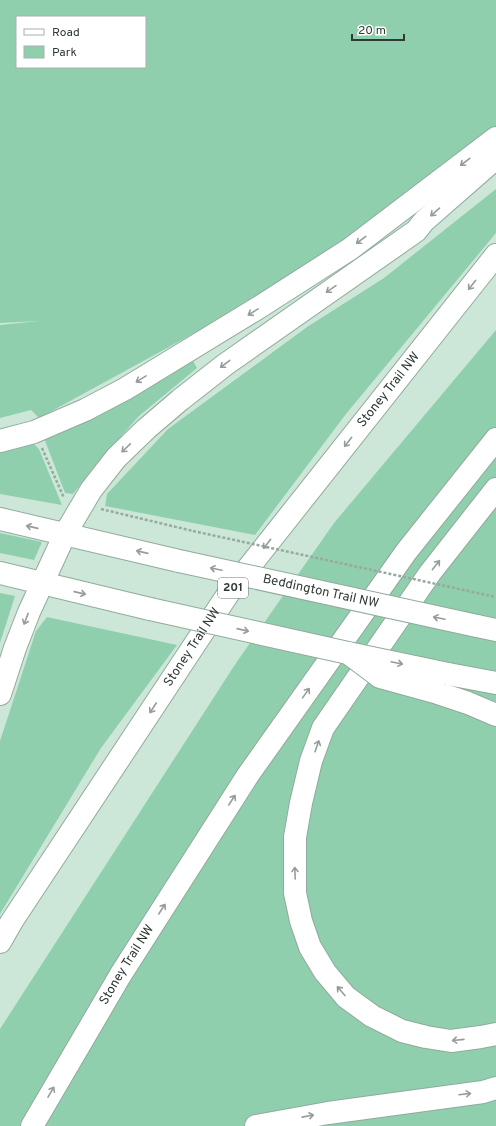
<svg xmlns="http://www.w3.org/2000/svg" width="496" height="1126" viewBox="0 0 496 1126" font-family="Overpass,sans-serif">
  <rect width="100%" height="100%" fill="#cce7d8"/>
  <!-- green -->
  <g fill="#8fcfae" fill-rule="evenodd">
    <path d="M0,0h496v130l-132,99 -164,101 -161,88 -8,-8 -31,8v-93l39,-4 -39,2zM17,17h128v50h-128z"/>
    <polygon points="496,189 496,233 346,414 255,535 105,506 107,494 168,429 307,327 384,278"/>
    <polygon points="496,330 496,1126 0,1126 0,1029 236,663 334,523"/>
    <polygon points="193,361 197,368 139,416 93,468 73,494 65,493 44,438 125,401"/>
    <polygon points="33,443 39,449 62,505 0,494 0,451"/>
    <polygon points="0,533 42,542 34,560 0,553"/>
    <polygon points="0,593 15,596 0,643"/>
    <polygon points="47,617 177,645 101,748 0,914 0,741 36,631"/>
  </g>
  <g fill="none" stroke-linecap="round" stroke-linejoin="round">
    <defs>
      <g id="secondary">
        <polyline points="0,519 179,561"/>
        <polyline points="0,573 150,609"/>
        <polyline points="477,626 496,630"/>
        <polyline points="448,674 496,683"/>
      </g>
      <g id="highway">
        <polyline points="0,441 34,432 85,410 125,389 258,308 350,249 496,138"/>
        <polyline points="496,489 430,573 323,728 311,761 301,803 295,837 295,893 301,921 310,947 325,972 346,997 372,1016 402,1031 426,1037 451,1041 481,1037 496,1034"/>
        <polyline points="438,693 468,703 496,715"/>
        <polyline points="0,694 15,648 29,612 65,534 91,490 116,458 146,429 180,400 226,364 416,231 424,221 496,158"/>
        <path id="s1" d="M0,942l12,-21 218,-330 266,-336"/>
        <path id="s2" d="M32,1126l89,-152 127,-199 158,-223 90,-113"/>
        <polyline points="256,1126 328,1113 483,1092 496,1088"/>
      </g>
    </defs>
    <!-- secondary casing -->
    <use href="#secondary" stroke="#91aa9c" stroke-width="24"/>
    <!-- highway casing -->
    <use href="#highway" stroke="#91aa9c" stroke-width="24"/>
    <!-- path -->
    <g stroke="#96ab9f" stroke-width="2.5" stroke-dasharray="3 2" stroke-linecap="butt">
      <polyline points="42,448 64,498"/>
      <polyline points="101,509 193,531"/>
    </g>
    <!-- secondary -->
    <use href="#secondary" stroke="#fff" stroke-width="22"/>
    <!-- highway -->
    <use href="#highway" stroke="#fff" stroke-width="22"/>
    <defs>
      <g id="secondary-bridge">
        <path id="s3" d="M179,561l298,65"/>
        <polyline points="150,609 348,653 448,674"/>
      </g>
      <polyline id="highway-bridge" points="348,653 380,677 438,693"/>
    </defs>
    <!-- secondary-bridge casing -->
    <use href="#secondary-bridge" stroke="#91aa9c" stroke-width="24" stroke-linecap="butt"/>
    <!-- highway-bridge casing -->
    <use href="#highway-bridge" stroke="#91aa9c" stroke-width="24" stroke-linecap="butt"/>
    <!-- path-bridge -->
    <polyline stroke="#96ab9f" stroke-width="2.5" stroke-dasharray="3 2" stroke-linecap="butt" points="193,531 496,597"/>
    <!-- secondary-bridge -->
    <use href="#secondary-bridge" stroke="#fff" stroke-width="22"/>
    <!-- highway-bridge -->
    <use href="#highway-bridge" stroke="#fff" stroke-width="22"/>
  </g>
  <!-- one-way arrows -->
  <defs><path id="oneway-shaft" d="M-6 0H5M1.5-3L5.5 0L1.5 3" fill="none" stroke-width="1.6" stroke-linecap="round" stroke-linejoin="round"/></defs>
  <g stroke="#979c9a">
    <use href="#oneway-shaft" transform="translate(465 162) rotate(143)"/>
    <use href="#oneway-shaft" transform="translate(435 212) rotate(139)"/>
    <use href="#oneway-shaft" transform="translate(361 240) rotate(143)"/>
    <use href="#oneway-shaft" transform="translate(472 285) rotate(128)"/>
    <use href="#oneway-shaft" transform="translate(331 289) rotate(145)"/>
    <use href="#oneway-shaft" transform="translate(253 312) rotate(149)"/>
    <use href="#oneway-shaft" transform="translate(225 364) rotate(143)"/>
    <use href="#oneway-shaft" transform="translate(141 379) rotate(149)"/>
    <use href="#oneway-shaft" transform="translate(348 442) rotate(128)"/>
    <use href="#oneway-shaft" transform="translate(126 448) rotate(136)"/>
    <use href="#oneway-shaft" transform="translate(32 527) rotate(-167)"/>
    <use href="#oneway-shaft" transform="translate(267 544) rotate(128)"/>
    <use href="#oneway-shaft" transform="translate(142 552) rotate(-167)"/>
    <use href="#oneway-shaft" transform="translate(436 565) rotate(-52)"/>
    <use href="#oneway-shaft" transform="translate(216 569) rotate(-168)"/>
    <use href="#oneway-shaft" transform="translate(80 593) rotate(13)"/>
    <use href="#oneway-shaft" transform="translate(439 618) rotate(-168)"/>
    <use href="#oneway-shaft" transform="translate(26 619) rotate(111)"/>
    <use href="#oneway-shaft" transform="translate(243 630) rotate(13)"/>
    <use href="#oneway-shaft" transform="translate(397 663) rotate(12)"/>
    <use href="#oneway-shaft" transform="translate(306 693) rotate(-55)"/>
    <use href="#oneway-shaft" transform="translate(153 708) rotate(123)"/>
    <use href="#oneway-shaft" transform="translate(317 746) rotate(-71)"/>
    <use href="#oneway-shaft" transform="translate(232 800) rotate(-57)"/>
    <use href="#oneway-shaft" transform="translate(295 873) rotate(-92)"/>
    <use href="#oneway-shaft" transform="translate(162 909) rotate(-57)"/>
    <use href="#oneway-shaft" transform="translate(341 991) rotate(-131)"/>
    <use href="#oneway-shaft" transform="translate(458 1040) rotate(174)"/>
    <use href="#oneway-shaft" transform="translate(51 1092) rotate(-60)"/>
    <use href="#oneway-shaft" transform="translate(465 1094) rotate(-7)"/>
    <use href="#oneway-shaft" transform="translate(308 1116) rotate(-11)"/>
  </g>
  <g text-anchor="middle" dominant-baseline="central" stroke-width="4" stroke-linejoin="round" paint-order="stroke">
    <!-- shield labels -->
    <rect fill="#fff" stroke="#6d7571" stroke-width="1" x="218" y="578" width="30" height="20" rx="3"/>
    <g font-size="12" font-weight="bold" fill="#2f3a34">
      <text x="233" y="588">201</text>
    </g>
    <!-- street labels -->
    <g font-size="13" fill="#2f3a34" stroke="#fff">
      <text stroke="none"><textPath href="#s1" startOffset="676">Stoney Trail NW</textPath></text>
      <text stroke="none"><textPath href="#s3" startOffset="145">Beddington Trail NW</textPath></text>
      <text stroke="none"><textPath href="#s1" startOffset="352">Stoney Trail NW</textPath></text>
      <text stroke="none"><textPath href="#s2" startOffset="187">Stoney Trail NW</textPath></text>
    </g>
  </g>
  <!-- legend -->
  <rect x="16" y="16" width="130" height="52" fill="#ffffff" stroke="#acb0ae"/>
  <rect x="24" y="29" width="20" height="6" fill="#ffffff" stroke="#acb0ae"/>
  <text x="52" y="36" font-size="12" fill="#2f3a34">Road</text>
  <rect x="24" y="46" width="20" height="12" fill="#8fcfae" stroke="#acb0ae"/>
  <text x="52" y="56" font-size="12" fill="#2f3a34">Park</text>
  <!-- scale -->
  <path d="M352 34v6h52v-6" fill="none" stroke="#2f3a34" stroke-width="2"/>
  <text x="358" y="34" font-size="12" fill="#2f3a34" stroke="#ffffff" stroke-width="3" paint-order="stroke">20 m</text>
</svg>
